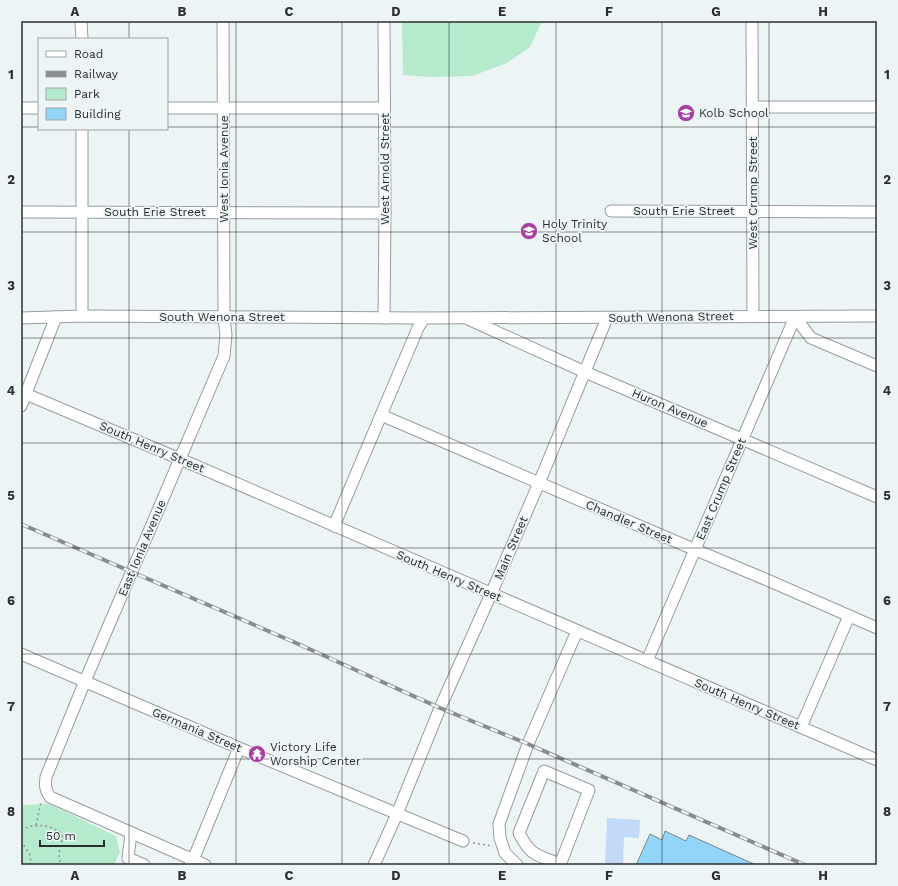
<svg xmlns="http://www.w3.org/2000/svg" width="898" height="886" viewBox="0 0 898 886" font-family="'Work Sans',sans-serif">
  <rect width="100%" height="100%" fill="#edf4f5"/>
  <!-- green -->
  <g fill="#b6eacc">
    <polygon points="402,21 542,21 530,47 507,63 472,76 430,77 403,75"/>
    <polygon points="50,804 116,836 120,852 114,865 21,865 21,805"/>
  </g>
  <!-- water -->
  <polygon fill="#c2d9f8" points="607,818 640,820 639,838 624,837 623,865 590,865 605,865"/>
  <!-- building -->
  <polygon fill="#92d5f8" stroke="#7e8386" points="665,831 686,841 689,835 756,865 636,865 650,834 662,840"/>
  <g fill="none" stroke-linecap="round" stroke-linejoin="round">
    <defs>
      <g id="minor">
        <polyline points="81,21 82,39"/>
        <polyline points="384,21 385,213 384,318"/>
        <polyline points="752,21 753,316"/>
        <polyline points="754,107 877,107"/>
        <polyline points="21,108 39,108"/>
        <polyline points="167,108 384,108"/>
        <polyline points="82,129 82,316"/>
        <polyline points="611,211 877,212"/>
        <polyline points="21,212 385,213"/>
        <polyline points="795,317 811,338 877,366"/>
        <polyline points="21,318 82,316 424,318 877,316"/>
        <polyline points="468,319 585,372 877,497"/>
        <polyline points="21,392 180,459 877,760"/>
        <polyline points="21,406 56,317"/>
        <polyline points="381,415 684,545 772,582 877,628"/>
        <polyline points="334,526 418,328 424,318"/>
        <polyline points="21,654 239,748 463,841"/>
        <polyline points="647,661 795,317"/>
        <polyline points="801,727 849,616"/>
        <polyline points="131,833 128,858 144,865"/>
        <polyline points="190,865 193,860 239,748"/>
        <path d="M205,865l-155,-68c-5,-7 -5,-12 -4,-20l39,-96 139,-325 2,-21 -2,-18 -1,-296"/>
        <polyline points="374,865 397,814 440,708 491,594 539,483 607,318"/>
        <polyline points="517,865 505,853 500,838 499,824 528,744 577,631"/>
        <path d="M560,865l29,-75 -45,-19 -25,62c12,24 19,22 41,31"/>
      </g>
    </defs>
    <!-- minor casing -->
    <use href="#minor" stroke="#979d9e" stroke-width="13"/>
    <!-- path -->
    <g stroke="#8e9393" stroke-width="1.5" stroke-dasharray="2 3" stroke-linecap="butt">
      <polyline points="36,825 41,802"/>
      <path d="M21,830c13,-7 29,-6 41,4 1,11 -7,21 0,31"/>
      <polyline points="21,841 30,855 31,865"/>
      <polyline points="473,843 493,846"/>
    </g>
    <!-- minor -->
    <use href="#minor" stroke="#fff" stroke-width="11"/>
    <defs>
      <polyline id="rail" points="21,524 296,643 440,708 528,744 805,865"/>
    </defs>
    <!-- rail casing -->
    <use href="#rail" stroke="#878c8d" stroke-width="4"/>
    <!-- rail -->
    <use href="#rail" stroke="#edf4f5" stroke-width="2.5" stroke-dasharray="8" stroke-linecap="butt"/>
  </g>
  <!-- grid -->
  <path fill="none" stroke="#2b2e2e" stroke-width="1" stroke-opacity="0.55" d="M129,21v18M236,21v844M342,21v844M449,21v844M556,21v844M662,21v844M769,21v844M21,127h18M167,127h710M129,129v736M21,232h856M21,338h856M21,443h856M21,548h856M21,654h856M21,759h856"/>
  <!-- icons -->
  <defs>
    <symbol id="school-disc" viewBox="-11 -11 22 22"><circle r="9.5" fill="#a740a3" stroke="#edf4f5"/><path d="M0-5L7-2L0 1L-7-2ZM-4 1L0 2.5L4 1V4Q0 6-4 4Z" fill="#fff"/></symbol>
    <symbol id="temple-disc" viewBox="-11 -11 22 22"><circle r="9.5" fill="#a740a3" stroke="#edf4f5"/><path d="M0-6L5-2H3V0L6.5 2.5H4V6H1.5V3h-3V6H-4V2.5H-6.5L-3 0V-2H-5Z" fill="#fff"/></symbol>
  </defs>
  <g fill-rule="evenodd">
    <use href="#school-disc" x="676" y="103" width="20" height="20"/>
    <use href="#school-disc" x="519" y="221" width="20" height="20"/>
    <use href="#temple-disc" x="247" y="744" width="20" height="20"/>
  </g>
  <g text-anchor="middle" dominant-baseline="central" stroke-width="3.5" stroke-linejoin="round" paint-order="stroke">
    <!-- poi labels -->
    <g font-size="12" fill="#2b2e2e" stroke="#edf4f5" text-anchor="start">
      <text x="699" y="113">Kolb School</text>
      <text x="542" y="224">Holy Trinity<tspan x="542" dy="14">School</tspan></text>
      <text x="270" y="747">Victory Life<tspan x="270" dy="14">Worship Center</tspan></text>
    </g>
    <!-- street labels -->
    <g font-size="12" fill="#2b2e2e" stroke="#edf4f5">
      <text transform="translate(224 169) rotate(-90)">West Ionia Avenue</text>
      <text transform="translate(385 169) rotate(-90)">West Arnold Street</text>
      <text transform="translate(753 193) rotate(-90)">West Crump Street</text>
      <text x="684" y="211">South Erie Street</text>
      <text x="155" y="212">South Erie Street</text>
      <text x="222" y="317">South Wenona Street</text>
      <text transform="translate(671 317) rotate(-1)">South Wenona Street</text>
      <text transform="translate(670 408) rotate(23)">Huron Avenue</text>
      <text transform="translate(152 447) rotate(23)">South Henry Street</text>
      <text transform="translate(721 489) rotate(-67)">East Crump Street</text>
      <text transform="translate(629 522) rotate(23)">Chandler Street</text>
      <text transform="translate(142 548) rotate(-67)">East Ionia Avenue</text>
      <text transform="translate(511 548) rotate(-67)">Main Street</text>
      <text transform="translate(449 576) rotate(23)">South Henry Street</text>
      <text transform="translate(747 704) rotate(23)">South Henry Street</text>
      <text transform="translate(197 730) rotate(23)">Germania Street</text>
    </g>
  </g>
  <!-- border -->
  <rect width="898" height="886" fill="none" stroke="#edf4f5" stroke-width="44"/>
  <!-- legend -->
  <rect x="38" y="38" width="130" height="92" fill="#edf4f5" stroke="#9fa5a5"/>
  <rect x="46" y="51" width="20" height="6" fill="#ffffff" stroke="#9fa5a5"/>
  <text x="74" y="58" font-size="12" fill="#2b2e2e">Road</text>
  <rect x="46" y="71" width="20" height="6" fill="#878c8d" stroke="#9fa5a5"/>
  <text x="74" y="78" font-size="12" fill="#2b2e2e">Railway</text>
  <rect x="46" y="88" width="20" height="12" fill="#b6eacc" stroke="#9fa5a5"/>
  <text x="74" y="98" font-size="12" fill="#2b2e2e">Park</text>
  <rect x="46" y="108" width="20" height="12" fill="#92d5f8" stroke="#9fa5a5"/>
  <text x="74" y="118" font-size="12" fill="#2b2e2e">Building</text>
  <!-- scale -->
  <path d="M40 840v6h64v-6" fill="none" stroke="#2b2e2e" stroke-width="2"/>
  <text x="46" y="840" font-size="12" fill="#2b2e2e" stroke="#edf4f5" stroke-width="3" paint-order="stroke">50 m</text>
  <rect x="22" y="22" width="854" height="842" fill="none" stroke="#2b2e2e" stroke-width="1.5"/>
  <g font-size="13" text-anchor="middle" font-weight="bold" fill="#2b2e2e">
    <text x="75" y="16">A</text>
    <text x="182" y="16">B</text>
    <text x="289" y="16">C</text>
    <text x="396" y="16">D</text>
    <text x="502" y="16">E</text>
    <text x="609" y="16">F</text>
    <text x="716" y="16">G</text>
    <text x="823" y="16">H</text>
    <text x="11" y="79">1</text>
    <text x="887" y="79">1</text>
    <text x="11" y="184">2</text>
    <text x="887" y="184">2</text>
    <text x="11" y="290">3</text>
    <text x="887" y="290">3</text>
    <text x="11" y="395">4</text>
    <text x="887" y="395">4</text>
    <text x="11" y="500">5</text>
    <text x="887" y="500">5</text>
    <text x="11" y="605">6</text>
    <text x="887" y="605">6</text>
    <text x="11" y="711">7</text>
    <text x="887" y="711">7</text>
    <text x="11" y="816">8</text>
    <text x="887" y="816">8</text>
    <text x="75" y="880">A</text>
    <text x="182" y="880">B</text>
    <text x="289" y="880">C</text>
    <text x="396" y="880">D</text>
    <text x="502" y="880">E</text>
    <text x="609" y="880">F</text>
    <text x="716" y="880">G</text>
    <text x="823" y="880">H</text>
  </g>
</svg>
